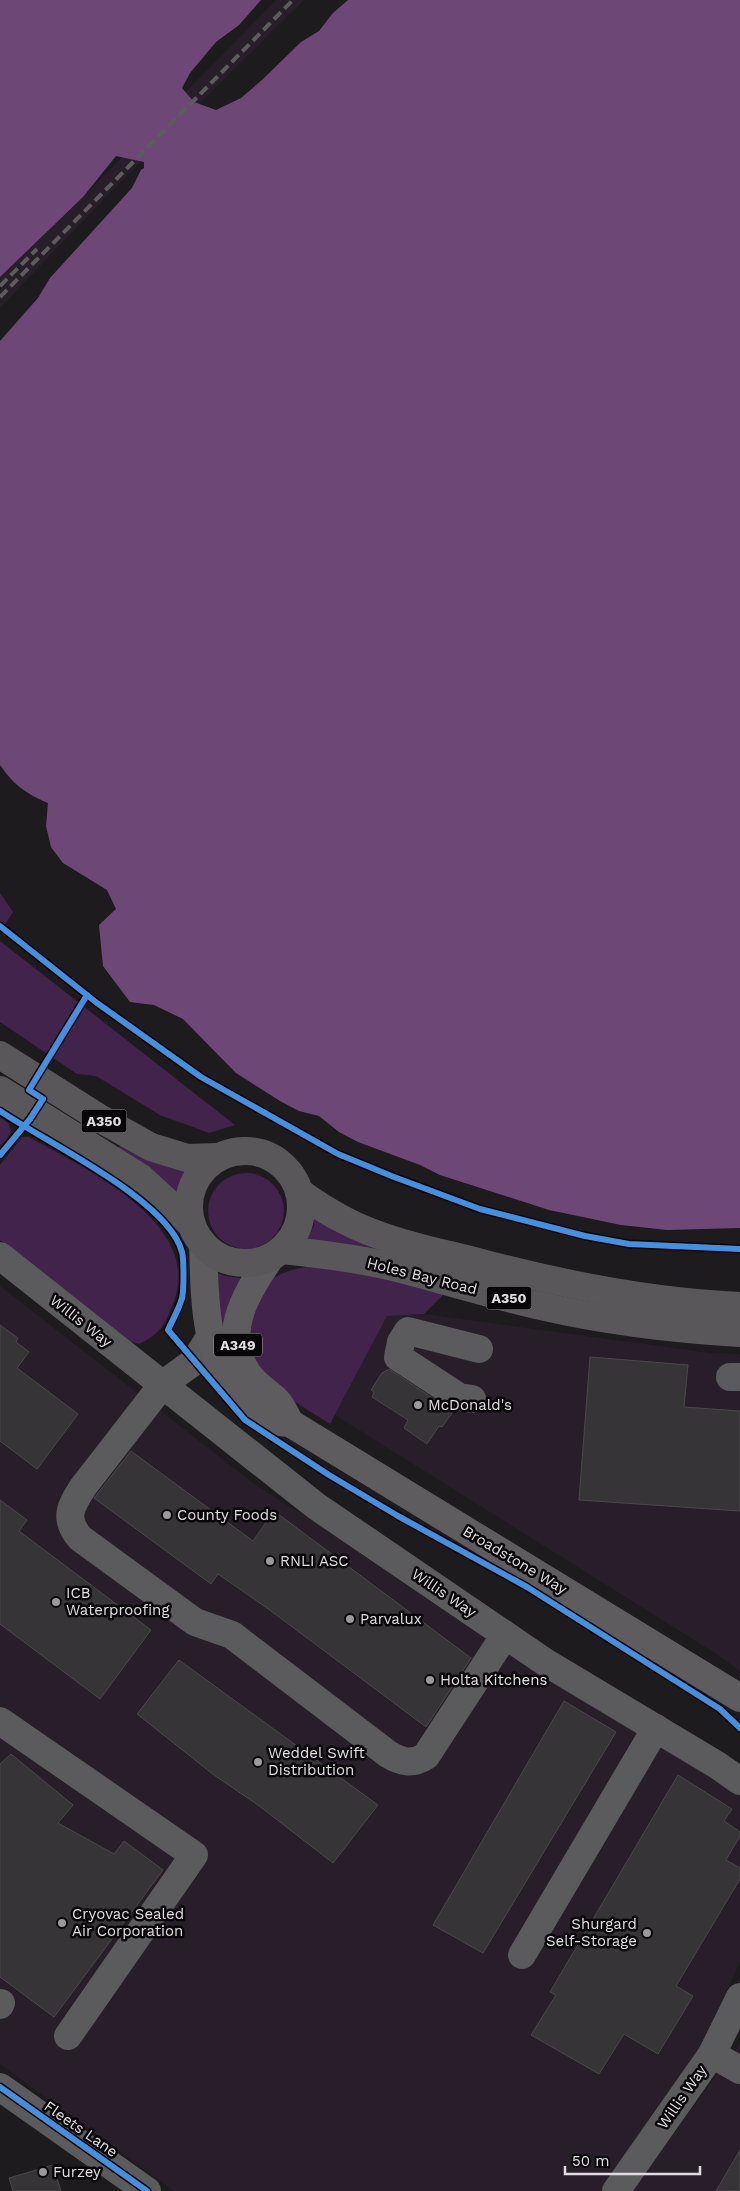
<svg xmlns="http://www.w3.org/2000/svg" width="740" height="2191" viewBox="0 0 740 2191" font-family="'Work Sans',sans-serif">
  <rect width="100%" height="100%" fill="#1e1b1f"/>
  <!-- built -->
  <g fill="#281e2a">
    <polygon points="276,0 304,0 122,180 0,308 0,277 83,197"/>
    <polygon points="0,1286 253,1483 740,1795 740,1961 701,2051 602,2191 174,2191 0,2064"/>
    <polygon points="424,1314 710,1353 740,1354 740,1671 715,1653 335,1415 387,1316"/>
    <polygon points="740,2044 740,2191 630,2191"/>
  </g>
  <!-- green -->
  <g fill="#42234b">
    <polygon points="0,893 13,912 0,932"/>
    <polygon points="0,941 235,1125 209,1133 160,1115 96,1076 77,1074 0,1022"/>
    <polygon points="0,1117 9,1124 11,1133 0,1147"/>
    <path d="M22,1137h7c53,30 175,86 145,164 -8,22 -13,33 -35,43l-18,-5 -121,-99v-75z"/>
    <polygon points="122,1142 194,1168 187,1177 180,1198 118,1149"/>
    <circle cx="246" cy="1211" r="38"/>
    <polygon points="314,1216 384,1252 307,1240 314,1225"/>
    <path d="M312,1266l23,1 111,25 -22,22 -37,2 -57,108 -54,-34 -13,-11 -19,-44c16,-45 15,-61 68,-69z"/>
    <polygon points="217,1273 225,1276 247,1279 219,1339"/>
  </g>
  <!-- water -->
  <path fill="#6d4877" d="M0,0h261l-22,25 -23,17 -26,31 -8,15 12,14 22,8 25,-12 21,-18 39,-38 18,-11 14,-18 15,-13h392v1228l-73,2 -46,-5 -72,-15 -109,-35 -20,-10 -62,-23 -19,-10 -20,-16 -20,-5 -19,-10 -44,-28 -53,-54 -29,-14 -24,-3 -27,-36 -4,-41 17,-16 -9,-19 -44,-27 -12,-16 -5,-21 2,-23c-23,-10 -34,-18 -48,-38v-424l38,-43 12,-20 82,-90 9,-18 3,-2v-6l-28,-6 -33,41 -83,80z"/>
  <!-- building -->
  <g fill="#363437" stroke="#4b484b">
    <polygon points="0,1325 18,1338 16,1342 29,1352 17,1368 78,1414 37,1469 0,1441"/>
    <polygon points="590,1357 688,1365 684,1407 740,1411 740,1511 579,1500"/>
    <polygon points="389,1369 449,1409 448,1412 452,1413 442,1427 439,1426 427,1444 404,1428 408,1420 372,1397 374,1392 371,1390 382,1373"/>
    <polygon points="131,1451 253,1541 274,1511 471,1658 426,1727 267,1608 218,1574 211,1584 94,1498"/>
    <polygon points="0,1500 27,1520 19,1531 151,1630 100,1699 0,1624"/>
    <polygon points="179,1660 378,1805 333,1863 258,1805 214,1775 137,1714"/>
    <polygon points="564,1701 616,1732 483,1953 433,1925"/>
    <polygon points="11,1754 73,1805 58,1823 114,1854 124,1841 163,1870 54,2017 0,1977 0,1764"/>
    <polygon points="678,1775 732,1809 724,1821 740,1832 740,1836 726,1860 740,1868 740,1879 676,1986 693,1996 658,2054 624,2034 599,2074 531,2035 556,1995 550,1992"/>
    <polygon points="740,2150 740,2191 716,2191"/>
    <polygon points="53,2165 61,2191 13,2191 9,2178"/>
  </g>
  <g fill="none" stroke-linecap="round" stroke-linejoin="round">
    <!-- minor -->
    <g stroke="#5b5a5c" stroke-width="28">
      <polyline points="0,1256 316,1506 545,1662 717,1765 740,1781"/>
      <path d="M210,1337l-15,24 -32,23 -80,103c-12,19 -20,31 -3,51l115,84 37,13 156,119c13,8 24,11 38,2l79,-121"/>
      <polyline points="730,1377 740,1377"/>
      <polyline points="472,1399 459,1397 398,1357 401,1342 408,1331 479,1349"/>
      <polyline points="0,1721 194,1855 68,2036"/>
      <polyline points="522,1955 656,1728"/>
      <polyline points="0,2005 1,2003"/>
      <polyline points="712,2054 740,2070"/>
      <polyline points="0,2087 147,2191"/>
      <polyline points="616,2191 712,2054 740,1997"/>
    </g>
    <!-- major -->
    <g stroke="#5e5c5f" stroke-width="28">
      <path d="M203,1244c2,56 0,108 37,154 6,8 18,19 27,22 7,2 16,2 23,3l450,275"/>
      <path d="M271,1257c-24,34 -51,77 -23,117 8,11 18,17 28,26 6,5 10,16 14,23"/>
    </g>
    <!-- highway -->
    <g stroke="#5a575b" stroke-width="28">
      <polyline points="0,1055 101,1119 151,1147 187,1158 219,1157"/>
      <polyline points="0,1090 141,1178 192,1225"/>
      <circle cx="245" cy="1207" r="56"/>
      <path d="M299,1192c14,10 29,20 45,28 39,21 91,31 134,42 86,23 173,40 262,44"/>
      <path d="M281,1250c42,4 83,9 124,20 45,12 90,26 136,36 65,15 132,23 199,27"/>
    </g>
    <!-- rail -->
    <g stroke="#5d5c5d" stroke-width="4" stroke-dasharray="10 5" stroke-linecap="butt">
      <polyline points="0,286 37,249"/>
      <polyline points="0,297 293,0"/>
    </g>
    <defs>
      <g id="cycleway">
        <polyline points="0,926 97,1003 201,1077 338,1154 394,1177 480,1209 585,1236 629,1244 740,1249"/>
        <path d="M0,1111c45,31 168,88 182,141 2,8 2,38 0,46 -3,11 -9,21 -14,32l77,90 84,55 69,41 129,71 193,122 20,19"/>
        <polyline points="0,1155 30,1119 43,1099 29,1090 87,995"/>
        <polyline points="0,2087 147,2191"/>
      </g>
    </defs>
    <!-- cycleway casing -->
    <use href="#cycleway" stroke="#080608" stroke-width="9"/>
    <!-- cycleway -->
    <use href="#cycleway" stroke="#468fdf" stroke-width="6"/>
  </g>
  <!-- markers -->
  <g fill="#9c989e" stroke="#080608" stroke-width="2">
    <circle cx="418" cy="1405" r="5"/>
    <circle cx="167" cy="1515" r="5"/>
    <circle cx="270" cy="1561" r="5"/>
    <circle cx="56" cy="1602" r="5"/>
    <circle cx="350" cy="1619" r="5"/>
    <circle cx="430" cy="1680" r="5"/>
    <circle cx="258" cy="1762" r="5"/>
    <circle cx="62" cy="1923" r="5"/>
    <circle cx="647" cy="1933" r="5"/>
    <circle cx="43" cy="2172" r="5"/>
  </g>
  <g text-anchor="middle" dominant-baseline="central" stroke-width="5" stroke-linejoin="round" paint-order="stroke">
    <!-- shield labels -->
    <g fill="#080608" stroke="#9f9ca1" stroke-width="1">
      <rect x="81.5" y="1109.5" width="45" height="23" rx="4"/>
      <rect x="486.5" y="1286.5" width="45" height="23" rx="4"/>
      <rect x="214" y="1333.5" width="48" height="23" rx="4"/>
    </g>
    <g font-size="14" font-weight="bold" fill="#e0dce2">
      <text x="104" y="1121">A350</text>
      <text x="509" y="1298">A350</text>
      <text x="238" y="1345">A349</text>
    </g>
    <!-- street labels -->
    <g font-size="15" fill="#e0dce2" stroke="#080608">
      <text transform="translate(422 1276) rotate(14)">Holes Bay Road</text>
      <text transform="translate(81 1321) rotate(38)">Willis Way</text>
      <text transform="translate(515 1560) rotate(31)">Broadstone Way</text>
      <text transform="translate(444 1593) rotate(34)">Willis Way</text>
      <text transform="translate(682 2097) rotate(-55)">Willis Way</text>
      <text transform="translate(81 2129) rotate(35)">Fleets Lane</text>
    </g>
    <!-- poi labels -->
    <g font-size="15" fill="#e0dce2" stroke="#080608" text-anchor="start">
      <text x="428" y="1405">McDonald's</text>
      <text x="177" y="1515">County Foods</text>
      <text x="280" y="1561">RNLI ASC</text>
      <text x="66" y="1593">ICB<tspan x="66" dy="17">Waterproofing</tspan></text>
      <text x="360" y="1619">Parvalux</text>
      <text x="440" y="1680">Holta Kitchens</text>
      <text x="268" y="1753">Weddel Swift<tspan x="268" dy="17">Distribution</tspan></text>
      <text x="72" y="1914">Cryovac Sealed<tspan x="72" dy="17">Air Corporation</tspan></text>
      <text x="637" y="1924" text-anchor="end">Shurgard<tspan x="637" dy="17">Self-Storage</tspan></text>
      <text x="53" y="2172">Furzey</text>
    </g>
  </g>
  <!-- scale -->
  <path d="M565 2166v8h135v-8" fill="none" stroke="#e0dce2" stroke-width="2.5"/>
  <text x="572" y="2166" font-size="15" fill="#e0dce2" stroke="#080608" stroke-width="4" paint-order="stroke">50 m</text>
</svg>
